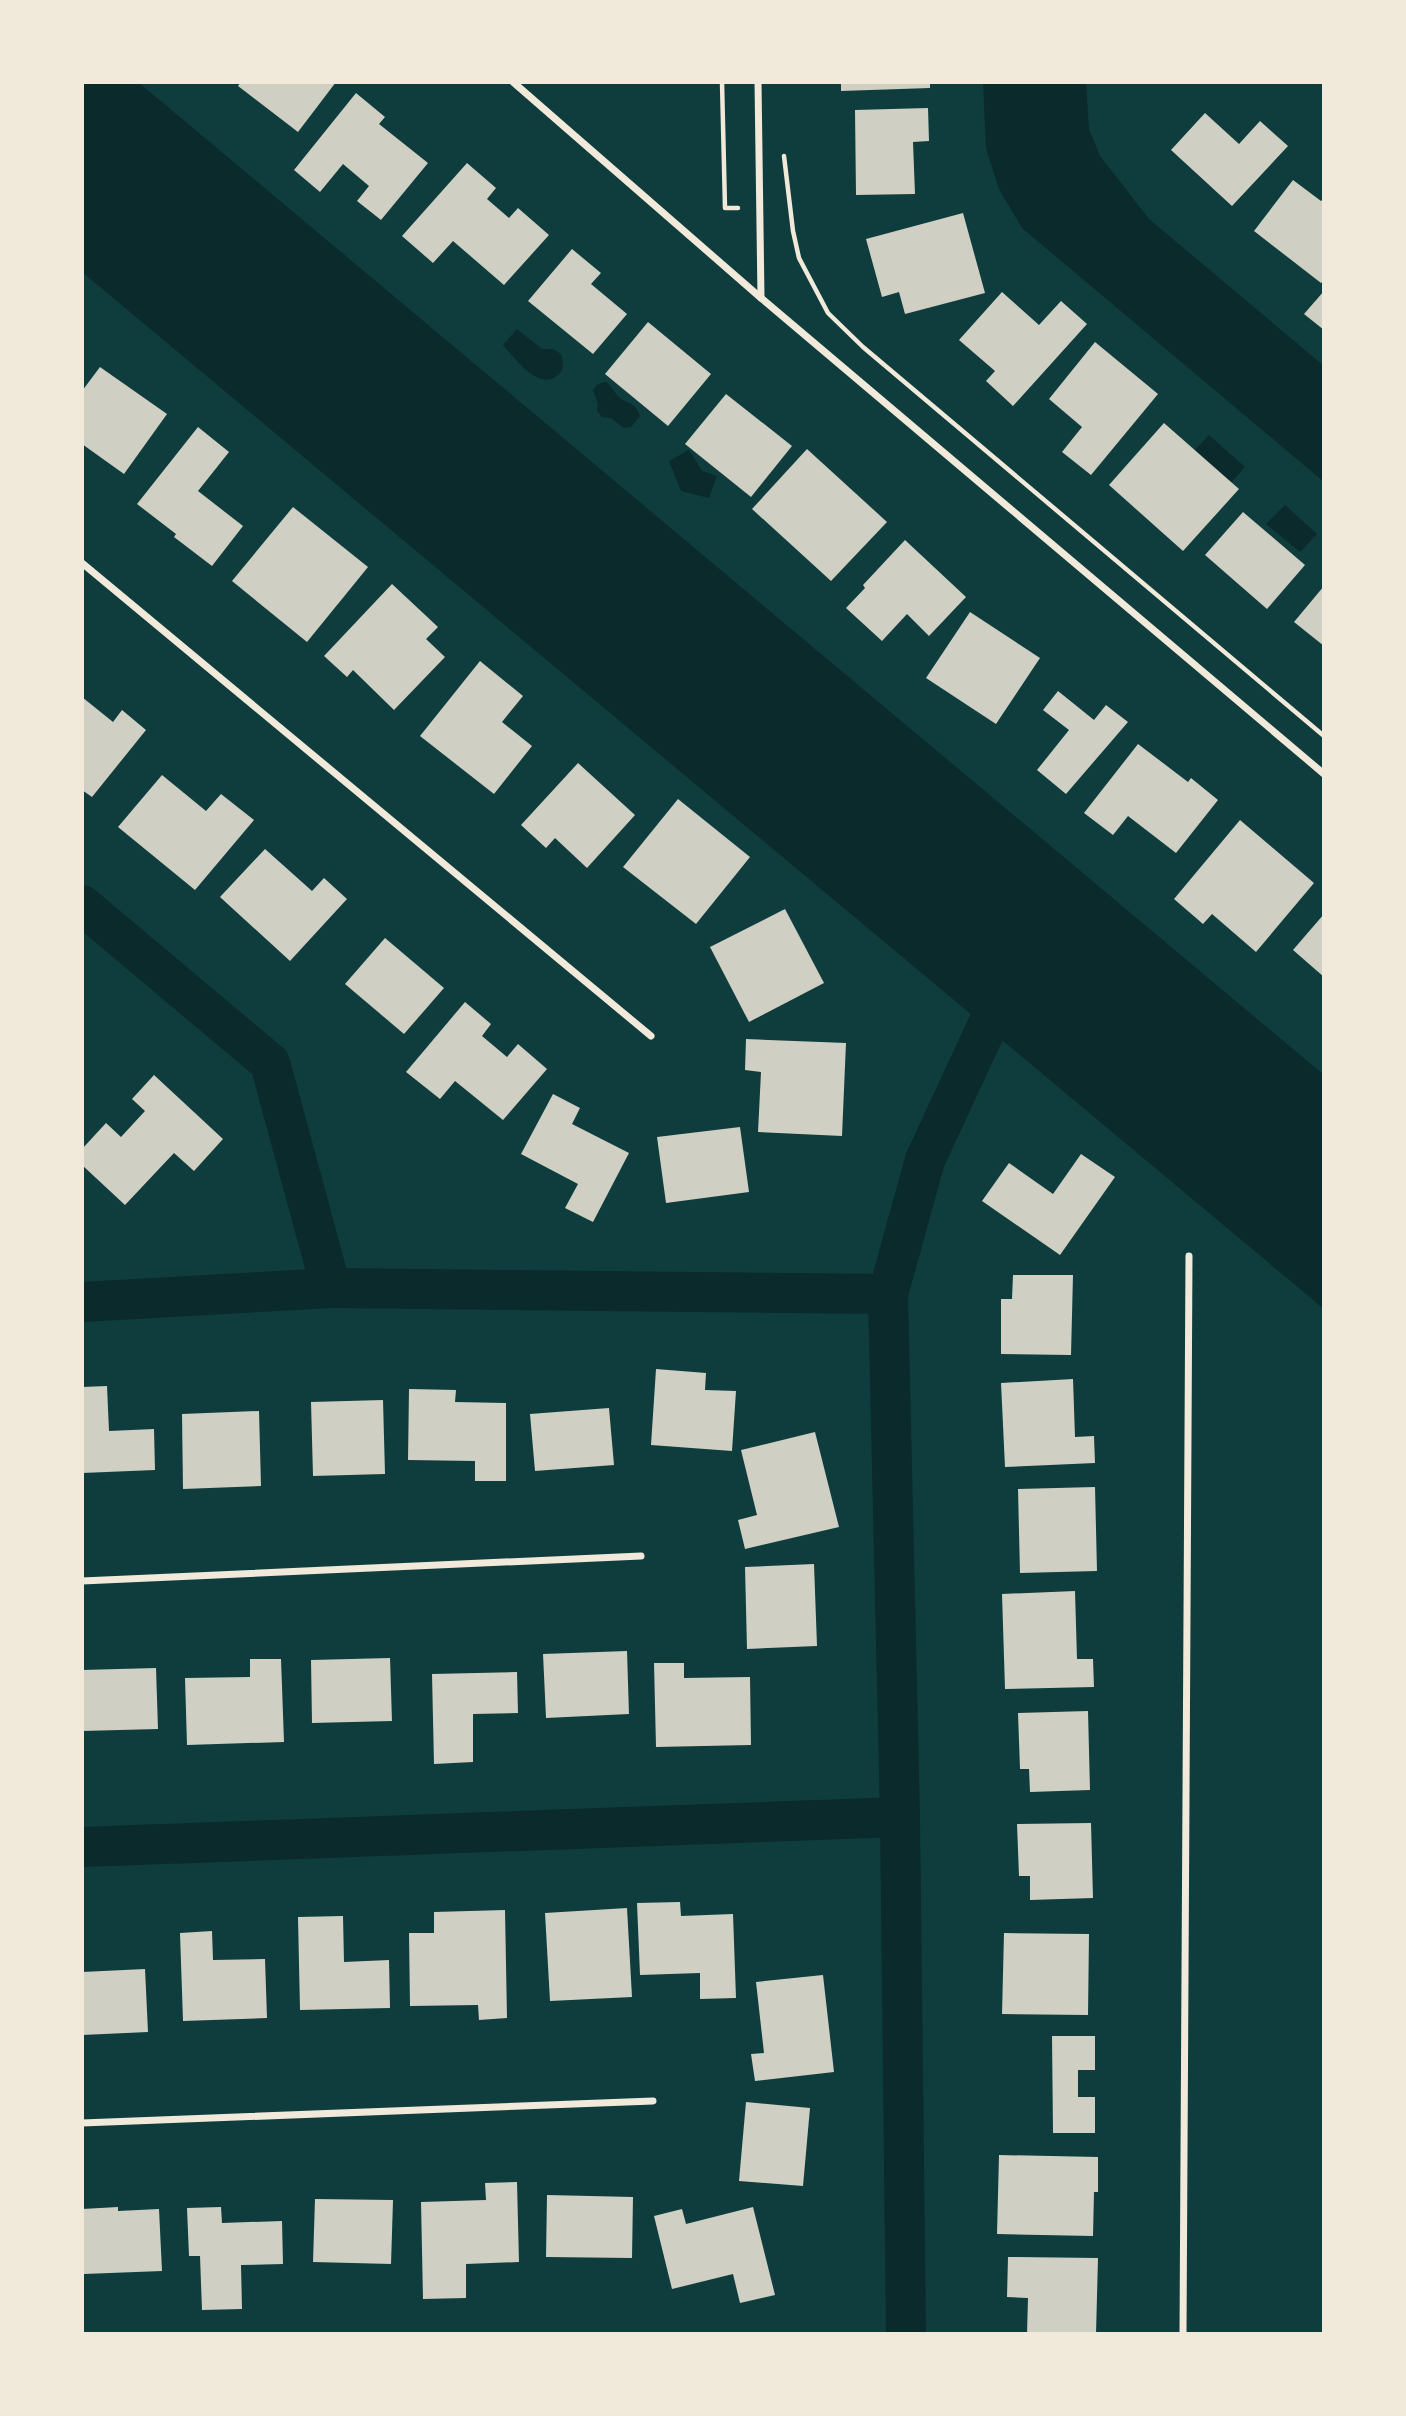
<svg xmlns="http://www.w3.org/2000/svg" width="1406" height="2416" viewBox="0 0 1406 2416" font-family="Lato,sans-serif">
  <rect width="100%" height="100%" fill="#0f3d3e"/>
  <!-- water -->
  <g fill="#0a2a2b">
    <polygon points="82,82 138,82 1324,1075 1324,1309 82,272"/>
    <polygon points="983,82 1086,82 1089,129 1100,156 1149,219 1324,366 1324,482 1022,228 999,189 986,148"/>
    <path d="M517,329l25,20h11l8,5c2,9 4,15 -3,21 -19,17 -43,-17 -55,-30z"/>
    <path d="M606,382c6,5 11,15 17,18 9,5 13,4 17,16l-9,11 -7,1 -13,-10 -9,-1 -5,-6 1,-7 -5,-14 5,-6z"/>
    <polygon points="1209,435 1245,467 1229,485 1192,453"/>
    <polygon points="689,450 702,471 717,476 709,498 681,491 669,461"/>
    <polygon points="1285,505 1317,534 1300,552 1266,524"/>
  </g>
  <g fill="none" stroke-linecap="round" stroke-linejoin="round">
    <!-- canal -->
    <g stroke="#0a2a2b" stroke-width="40">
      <polyline points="82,905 270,1063 331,1288 888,1294 925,1160 1009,979"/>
      <polyline points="888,1294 900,1817 906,2334"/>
      <polyline points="82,1302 331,1288"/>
      <polyline points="82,1847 900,1817"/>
    </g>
  </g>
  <!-- building -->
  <g fill="#cfcfc3">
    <polygon points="241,82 336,82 298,132 238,86"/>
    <polygon points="841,82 930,82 930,88 841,91"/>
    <polygon points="356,93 385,117 379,124 428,163 381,220 357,201 369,186 343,164 320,192 294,170"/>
    <polygon points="928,108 929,141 913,142 915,194 856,195 855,110"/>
    <polygon points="1205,113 1239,144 1260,121 1288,146 1232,206 1171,150"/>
    <polygon points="467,163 496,188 487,199 509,218 518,208 549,235 504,285 453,241 433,263 402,236"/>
    <polygon points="1293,180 1321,201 1324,198 1324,280 1321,283 1254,231"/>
    <polygon points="963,213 985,293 905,314 899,292 882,297 866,239"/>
    <polygon points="572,249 601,273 591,284 627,314 593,354 528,301"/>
    <polygon points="1324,291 1324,330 1304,314"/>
    <polygon points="1002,292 1039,325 1061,301 1087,324 1013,406 986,381 995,371 959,340"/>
    <polygon points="648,322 711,374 668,426 605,374"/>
    <polygon points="1095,342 1158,394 1091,475 1062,452 1082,427 1049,399"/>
    <polygon points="100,367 167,414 124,474 82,444 82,391"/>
    <polygon points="726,394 792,446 751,497 685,444"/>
    <polygon points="1164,423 1239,489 1183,551 1109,485"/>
    <polygon points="198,427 229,452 198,491 243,526 212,566 174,537 176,534 137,504"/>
    <polygon points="807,449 887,522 831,581 752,509"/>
    <polygon points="293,507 368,567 307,642 232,581"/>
    <polygon points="1243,512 1305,565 1267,609 1205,555"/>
    <polygon points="905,540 966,597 929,636 907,614 882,641 846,608 865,588 863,585"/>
    <polygon points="392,584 438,627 426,639 445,657 394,710 353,670 347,677 324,656"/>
    <polygon points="1324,586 1324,646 1294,622"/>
    <polygon points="970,612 1040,658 996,724 926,678"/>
    <polygon points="480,661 523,696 502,722 532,746 494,794 420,736"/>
    <polygon points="1058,691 1094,720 1106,705 1128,722 1066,794 1037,770 1069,730 1043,710"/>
    <polygon points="82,697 113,722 122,710 146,730 92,797 82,790"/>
    <polygon points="1138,744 1188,782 1191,778 1218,800 1176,853 1128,816 1113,835 1084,813"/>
    <polygon points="578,763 635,815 587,868 555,838 546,848 521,825"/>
    <polygon points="162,775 206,811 221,794 254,820 195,890 118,827"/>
    <polygon points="678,799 750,857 696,924 623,867"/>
    <polygon points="1240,820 1314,883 1256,952 1212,914 1203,924 1174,899"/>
    <polygon points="265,849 312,891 324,878 347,899 290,961 220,897"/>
    <polygon points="785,909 824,983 749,1022 710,947"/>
    <polygon points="1324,914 1324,977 1293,950"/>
    <polygon points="385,938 444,988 404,1034 345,984"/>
    <polygon points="465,1002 491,1024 482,1036 507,1057 518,1044 547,1069 503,1120 455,1081 440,1099 406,1072"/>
    <polygon points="746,1039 846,1043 842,1136 758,1132 761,1072 745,1070"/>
    <polygon points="154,1075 223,1139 194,1171 174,1153 125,1205 82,1165 82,1149 106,1123 121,1137 145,1111 132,1099"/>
    <polygon points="553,1094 580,1108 572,1124 629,1153 593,1222 565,1208 578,1184 521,1154"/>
    <polygon points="740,1127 749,1192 666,1203 657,1137"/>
    <polygon points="1081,1154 1115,1177 1060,1255 982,1201 1009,1163 1053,1194"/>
    <polygon points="1013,1275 1073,1275 1071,1355 1001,1354 1001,1299 1012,1299"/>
    <polygon points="656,1369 706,1373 705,1390 736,1391 732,1451 651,1445"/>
    <polygon points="1073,1379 1075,1437 1094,1436 1095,1463 1005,1467 1001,1383"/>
    <polygon points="107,1386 109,1431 154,1429 155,1470 82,1473 82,1387"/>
    <polygon points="409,1389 456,1390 455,1402 506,1403 506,1481 475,1481 475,1461 408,1460"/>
    <polygon points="383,1400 385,1474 313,1476 311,1402"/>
    <polygon points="609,1408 614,1465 535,1471 530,1414"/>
    <polygon points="259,1411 261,1486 183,1489 182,1414"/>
    <polygon points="815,1432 839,1527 745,1549 738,1520 757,1515 741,1450"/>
    <polygon points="1095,1487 1097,1571 1020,1573 1018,1489"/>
    <polygon points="814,1564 817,1646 747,1649 745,1567"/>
    <polygon points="1075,1591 1077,1659 1093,1659 1094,1687 1005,1689 1002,1594"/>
    <polygon points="627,1651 629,1714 546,1718 543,1654"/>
    <polygon points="390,1658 392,1721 312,1723 311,1660"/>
    <polygon points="250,1659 281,1659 284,1742 187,1745 185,1678 250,1677"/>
    <polygon points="654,1663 684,1663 684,1678 750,1677 751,1745 656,1747"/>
    <polygon points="156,1668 158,1729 82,1731 82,1670"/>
    <polygon points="517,1672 518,1713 473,1714 473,1762 434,1764 432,1674"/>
    <polygon points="1088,1711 1090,1790 1030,1792 1029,1769 1020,1769 1018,1713"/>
    <polygon points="1091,1823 1093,1898 1030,1900 1030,1876 1019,1876 1017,1824"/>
    <polygon points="680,1902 681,1916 733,1914 736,1998 700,1999 700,1973 640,1975 637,1903"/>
    <polygon points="627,1908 632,1997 550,2001 545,1913"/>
    <polygon points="505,1910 507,2018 479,2020 478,2005 410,2006 409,1933 434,1933 434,1912"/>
    <polygon points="343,1916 344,1962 389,1960 390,2008 300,2010 298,1917"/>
    <polygon points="212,1931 213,1960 265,1959 267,2018 183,2021 180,1933"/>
    <polygon points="1004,1933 1089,1934 1088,2015 1002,2014"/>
    <polygon points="145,1969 148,2032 82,2035 82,1972"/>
    <polygon points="823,1975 834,2072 755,2081 751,2054 764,2053 756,1982"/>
    <polygon points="1052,2036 1095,2036 1095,2070 1078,2070 1078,2097 1095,2097 1095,2133 1053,2133"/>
    <polygon points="746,2102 810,2108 803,2186 739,2181"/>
    <polygon points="999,2155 1098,2157 1098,2192 1094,2192 1093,2236 997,2234"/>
    <polygon points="517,2182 519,2262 466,2264 466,2298 423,2299 421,2202 486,2200 485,2183"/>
    <polygon points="547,2195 633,2197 632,2258 546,2257"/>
    <polygon points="315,2199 393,2200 391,2264 313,2262"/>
    <polygon points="118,2207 118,2211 159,2209 162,2271 84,2274 82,2209"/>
    <polygon points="221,2207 222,2223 282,2221 283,2264 241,2265 242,2309 202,2310 200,2256 189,2256 187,2208"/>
    <polygon points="753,2207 775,2295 740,2303 733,2274 672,2289 654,2216 682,2209 686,2224"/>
    <polygon points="1008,2257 1098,2258 1096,2334 1027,2334 1028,2298 1007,2297"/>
  </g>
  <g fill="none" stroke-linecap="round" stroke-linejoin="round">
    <!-- path -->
    <g stroke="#f1e9da" stroke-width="4.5">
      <polyline points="722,82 725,208 738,208"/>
      <polyline points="784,156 793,231 799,258 828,313 863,347 1324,736"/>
    </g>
    <!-- minor -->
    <g stroke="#f1e9da" stroke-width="7">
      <polyline points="513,82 761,298 1324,774"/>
      <polyline points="758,82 761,298"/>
      <polyline points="82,563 651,1036"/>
      <polyline points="82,1581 641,1556"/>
      <polyline points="82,2123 653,2101"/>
      <polyline points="1183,2334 1189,1256"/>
    </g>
  </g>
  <!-- border -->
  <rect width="1406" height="2416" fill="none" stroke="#f1e9da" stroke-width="168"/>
</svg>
